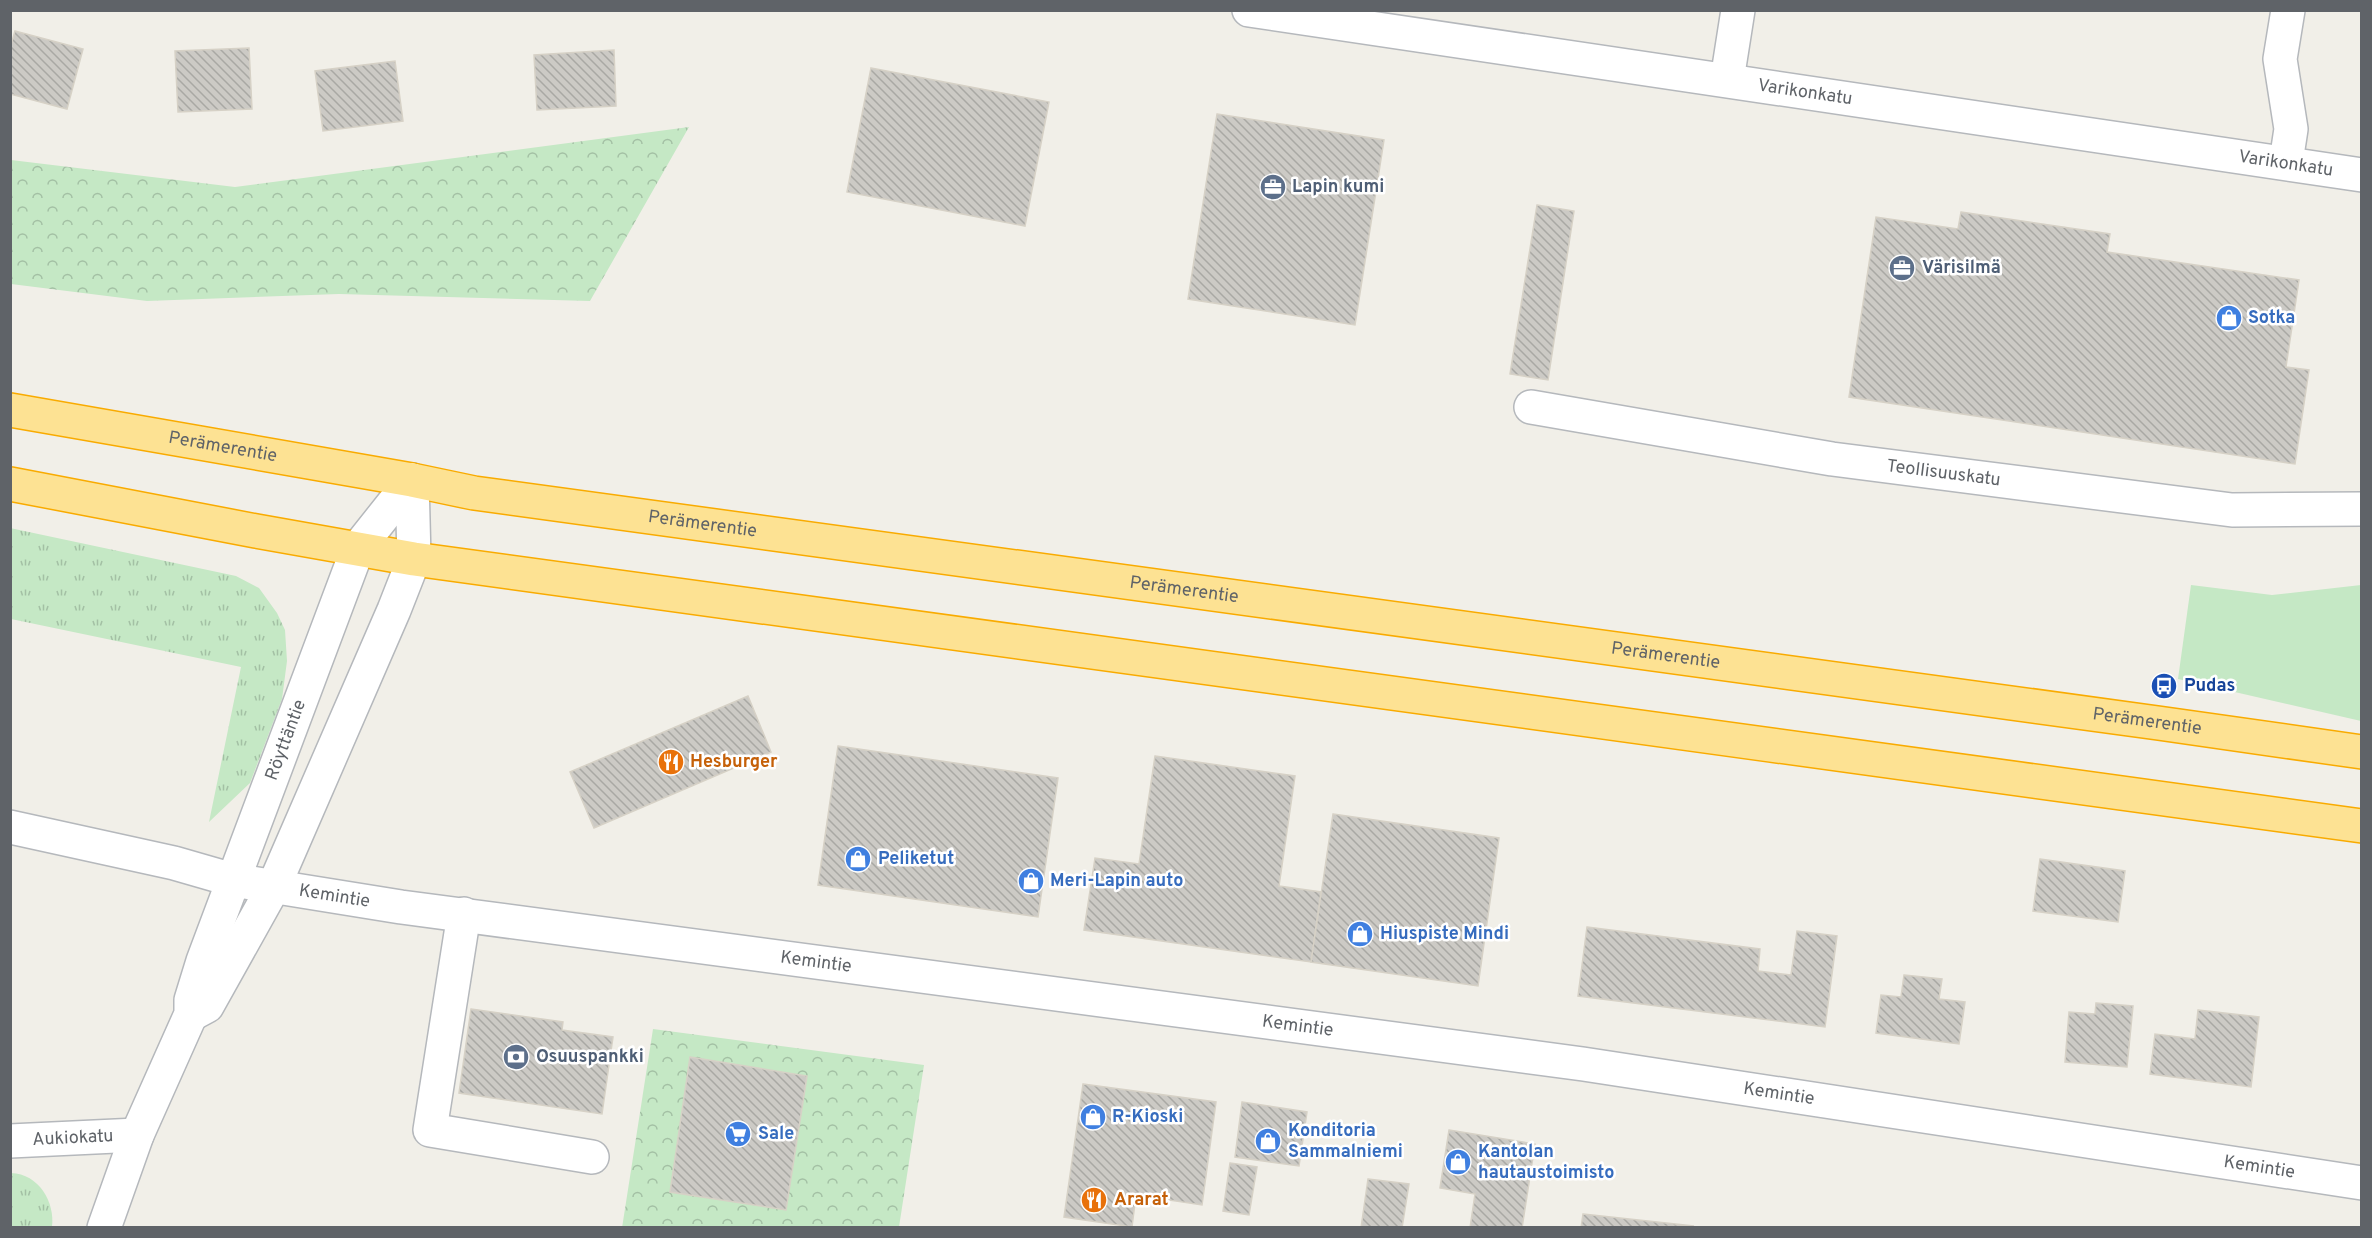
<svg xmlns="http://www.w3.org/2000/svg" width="2372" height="1238" viewBox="0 0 2372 1238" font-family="Overpass,sans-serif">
  <defs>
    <pattern id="forest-crowns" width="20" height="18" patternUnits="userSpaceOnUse" patternTransform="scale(1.5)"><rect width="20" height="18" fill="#c5e8c5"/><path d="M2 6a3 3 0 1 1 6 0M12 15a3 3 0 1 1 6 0" fill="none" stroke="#a3c0a4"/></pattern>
    <pattern id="park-tufts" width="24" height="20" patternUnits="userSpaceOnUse" patternTransform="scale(1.5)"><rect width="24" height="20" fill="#c5e8c5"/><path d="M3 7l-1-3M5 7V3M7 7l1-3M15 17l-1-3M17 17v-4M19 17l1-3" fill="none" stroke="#a3c0a4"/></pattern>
    <pattern id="building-back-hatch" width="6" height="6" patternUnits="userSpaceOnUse" patternTransform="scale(1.5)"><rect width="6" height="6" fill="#cccac5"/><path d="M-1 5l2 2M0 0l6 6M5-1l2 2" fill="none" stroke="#a9a8a4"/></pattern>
  </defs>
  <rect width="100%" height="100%" fill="#f1efe8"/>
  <!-- grass -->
  <polygon fill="#c5e8c5" points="2191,585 2272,595 2361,585 2361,721 2178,679"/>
  <!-- forest -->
  <g fill="url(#forest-crowns)">
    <polygon points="689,127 590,301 339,294 147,301 11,284 11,160 235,187"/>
    <polygon points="653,1029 924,1065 899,1227 622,1228"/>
  </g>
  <!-- park -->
  <g fill="url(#park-tufts)">
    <polygon points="10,528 236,576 259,588 277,613 285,630 287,661 282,699 250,783 209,822 241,667 11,619"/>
    <path d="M11,1173c28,1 44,29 41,54h-41z"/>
  </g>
  <!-- building -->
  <g fill="url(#building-back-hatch)" stroke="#d6d1c6" stroke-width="1.5">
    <polygon points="15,31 83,49 67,109 10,94 10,48"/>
    <polygon points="249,48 252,109 178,112 175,51"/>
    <polygon points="614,50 616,106 537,110 534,55"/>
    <polygon points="395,61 403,121 323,131 315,71"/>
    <polygon points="871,68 1049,102 1025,226 847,192"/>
    <polygon points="1217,114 1384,140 1355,325 1188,299"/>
    <polygon points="1537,205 1574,211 1548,380 1510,374"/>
    <polygon points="1961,212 2110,234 2107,252 2299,280 2286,367 2309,370 2295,464 1849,397 1876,217 1958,229"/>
    <polygon points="748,696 771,752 594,828 570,772"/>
    <polygon points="838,746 1058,778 1038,917 818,885"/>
    <polygon points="1155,756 1295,776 1279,886 1321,892 1311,962 1084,930 1095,858 1139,864"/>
    <polygon points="1333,814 1499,838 1478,986 1311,962"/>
    <polygon points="2040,859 2125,871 2118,922 2033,911"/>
    <polygon points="1587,927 1760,949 1758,971 1791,975 1797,931 1837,936 1825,1027 1578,996"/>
    <polygon points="1904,975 1942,979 1939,999 1965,1002 1959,1044 1876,1033 1881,995 1901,997"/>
    <polygon points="2096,1003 2133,1006 2127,1067 2065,1062 2069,1012 2095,1014"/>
    <polygon points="471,1009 563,1022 562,1030 613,1037 602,1114 459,1093"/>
    <polygon points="2198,1010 2259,1017 2251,1087 2150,1074 2155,1034 2195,1039"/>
    <polygon points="690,1057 807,1076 786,1210 670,1192"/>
    <polygon points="1083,1084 1216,1102 1202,1205 1136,1195 1132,1227 1064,1217"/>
    <polygon points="1242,1102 1307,1112 1299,1166 1235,1157"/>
    <polygon points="1449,1130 1535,1144 1522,1228 1470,1228 1475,1194 1440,1188"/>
    <polygon points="1230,1163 1257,1167 1249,1215 1223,1211"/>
    <polygon points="1368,1179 1409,1184 1402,1228 1361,1228"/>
    <polygon points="1583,1214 1694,1226 1581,1228"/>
  </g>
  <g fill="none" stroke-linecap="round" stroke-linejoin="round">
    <defs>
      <g id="minor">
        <path id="s1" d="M1249,10l1113,165"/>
        <polyline points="1727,80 1738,10"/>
        <polyline points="2286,162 2291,129 2280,59 2288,10"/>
        <path id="s2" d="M1531,407l301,52 400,51 130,-1"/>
        <path id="s3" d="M10,827l164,36 59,17 168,27 1182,157 779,119"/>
        <polyline points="464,914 430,1130 592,1157"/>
        <polyline points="194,1013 207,1006 274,886 394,610 414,559 412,480"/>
        <path id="s4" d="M10,1141l127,-6"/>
        <path id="s5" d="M104,1228l33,-93 54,-121v-14l12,-39 155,-413 54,-68"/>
      </g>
      <g id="highway">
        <path id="s6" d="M10,410l402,70 62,13 1684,230 204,29"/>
        <polyline points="10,484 256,531 414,559 2362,826"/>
      </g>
    </defs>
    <!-- minor casing -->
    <use href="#minor" stroke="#b5b8bc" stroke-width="36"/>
    <!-- highway casing -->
    <use href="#highway" stroke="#f9ab00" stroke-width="36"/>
    <!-- minor -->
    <use href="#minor" stroke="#fff" stroke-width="33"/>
    <!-- highway -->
    <use href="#highway" stroke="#fde293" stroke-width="33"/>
  </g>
  <!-- icons -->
  <defs>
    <symbol id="office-disc" viewBox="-11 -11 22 22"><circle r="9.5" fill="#5c6f8a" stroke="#fff"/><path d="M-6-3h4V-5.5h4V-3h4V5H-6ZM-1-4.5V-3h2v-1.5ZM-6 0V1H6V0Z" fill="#fff"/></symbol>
    <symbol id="shop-disc" viewBox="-11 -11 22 22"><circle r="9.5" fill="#3f7fe0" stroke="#fff"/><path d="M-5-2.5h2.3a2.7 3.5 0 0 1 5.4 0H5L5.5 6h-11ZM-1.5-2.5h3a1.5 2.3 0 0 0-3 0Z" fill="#fff"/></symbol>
    <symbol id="bus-disc" viewBox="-11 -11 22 22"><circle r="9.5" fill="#1a4fb4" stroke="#fff"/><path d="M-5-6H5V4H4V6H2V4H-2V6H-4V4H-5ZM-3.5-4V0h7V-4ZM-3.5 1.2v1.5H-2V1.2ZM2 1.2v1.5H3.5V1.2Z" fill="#fff"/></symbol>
    <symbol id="restaurant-disc" viewBox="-11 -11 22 22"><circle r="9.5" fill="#e8710a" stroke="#fff"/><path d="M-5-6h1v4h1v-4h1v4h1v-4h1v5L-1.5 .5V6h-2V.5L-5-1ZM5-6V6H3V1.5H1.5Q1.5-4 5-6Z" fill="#fff"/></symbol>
    <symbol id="bank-disc" viewBox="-11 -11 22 22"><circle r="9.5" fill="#5c6f8a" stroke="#fff"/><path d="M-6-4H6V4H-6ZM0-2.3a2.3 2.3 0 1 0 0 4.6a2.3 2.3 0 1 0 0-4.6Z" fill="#fff"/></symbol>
    <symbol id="supermarket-disc" viewBox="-11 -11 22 22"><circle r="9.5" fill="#3f7fe0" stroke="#fff"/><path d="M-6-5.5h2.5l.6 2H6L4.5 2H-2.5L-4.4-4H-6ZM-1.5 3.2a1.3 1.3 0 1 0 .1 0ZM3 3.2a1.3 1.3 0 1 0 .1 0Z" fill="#fff"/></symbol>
  </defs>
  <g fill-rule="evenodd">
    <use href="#office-disc" x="1258" y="172" width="30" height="30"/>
    <use href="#office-disc" x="1887" y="253" width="30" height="30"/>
    <use href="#shop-disc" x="2214" y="303" width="30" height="30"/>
    <use href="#bus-disc" x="2149" y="671" width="30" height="30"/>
    <use href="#restaurant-disc" x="656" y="747" width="30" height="30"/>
    <use href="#shop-disc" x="843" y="844" width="30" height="30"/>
    <use href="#shop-disc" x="1016" y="866" width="30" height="30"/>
    <use href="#shop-disc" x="1345" y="919" width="30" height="30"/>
    <use href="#bank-disc" x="501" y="1042" width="30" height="30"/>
    <use href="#shop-disc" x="1078" y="1102" width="30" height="30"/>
    <use href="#supermarket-disc" x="723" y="1119" width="30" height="30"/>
    <use href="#shop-disc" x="1253" y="1126" width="30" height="30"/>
    <use href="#shop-disc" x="1443" y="1147" width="30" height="30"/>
    <use href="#restaurant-disc" x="1079" y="1185" width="30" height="30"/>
  </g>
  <g text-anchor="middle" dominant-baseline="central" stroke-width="5" stroke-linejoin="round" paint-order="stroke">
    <!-- street labels -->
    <g font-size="18" fill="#5f6368" stroke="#fff">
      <text stroke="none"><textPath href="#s1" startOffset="562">Varikonkatu</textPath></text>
      <text stroke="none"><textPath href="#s1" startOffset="1048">Varikonkatu</textPath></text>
      <text stroke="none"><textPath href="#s6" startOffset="216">Perämerentie</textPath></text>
      <text stroke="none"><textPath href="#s2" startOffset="418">Teollisuuskatu</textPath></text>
      <text stroke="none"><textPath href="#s6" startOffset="702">Perämerentie</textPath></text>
      <text stroke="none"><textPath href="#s6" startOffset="1188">Perämerentie</textPath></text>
      <text stroke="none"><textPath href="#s6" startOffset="1674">Perämerentie</textPath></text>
      <text stroke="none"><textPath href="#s6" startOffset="2160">Perämerentie</textPath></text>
      <text stroke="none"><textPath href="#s5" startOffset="522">Röyttäntie</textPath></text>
      <text stroke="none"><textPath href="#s3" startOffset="332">Kemintie</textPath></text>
      <text stroke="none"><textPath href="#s3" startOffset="818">Kemintie</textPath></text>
      <text stroke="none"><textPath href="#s3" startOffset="1304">Kemintie</textPath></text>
      <text stroke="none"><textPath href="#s3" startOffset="1790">Kemintie</textPath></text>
      <text stroke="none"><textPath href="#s4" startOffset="63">Aukiokatu</textPath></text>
      <text stroke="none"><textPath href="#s3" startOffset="2276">Kemintie</textPath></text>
    </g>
    <!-- service labels -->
    <g font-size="18" font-weight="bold" fill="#4e5e75" stroke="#fff" text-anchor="start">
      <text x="1292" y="187">Lapin kumi</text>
      <text x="1922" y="268">Värisilmä</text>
      <text x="536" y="1057">Osuuspankki</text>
    </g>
    <!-- shop labels -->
    <g font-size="18" font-weight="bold" fill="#366cbe" stroke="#fff" text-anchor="start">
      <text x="2248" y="318">Sotka</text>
      <text x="878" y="859">Peliketut</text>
      <text x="1050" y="881">Meri-Lapin auto</text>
      <text x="1380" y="934">Hiuspiste Mindi</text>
      <text x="1112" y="1117">R-Kioski</text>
      <text x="1288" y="1131">Konditoria<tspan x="1288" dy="21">Sammalniemi</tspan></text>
      <text x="758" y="1134">Sale</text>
      <text x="1478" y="1152">Kantolan<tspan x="1478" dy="21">hautaustoimisto</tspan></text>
    </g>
    <!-- transit labels -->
    <g font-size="18" font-weight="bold" fill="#164399" stroke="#fff" text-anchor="start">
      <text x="2184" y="686">Pudas</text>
    </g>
    <!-- food labels -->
    <g font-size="18" font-weight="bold" fill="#c56008" stroke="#fff" text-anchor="start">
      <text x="690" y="762">Hesburger</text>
      <text x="1114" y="1200">Ararat</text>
    </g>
  </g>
  <!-- border -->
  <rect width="2372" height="1238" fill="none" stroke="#5f6368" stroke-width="24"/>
</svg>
